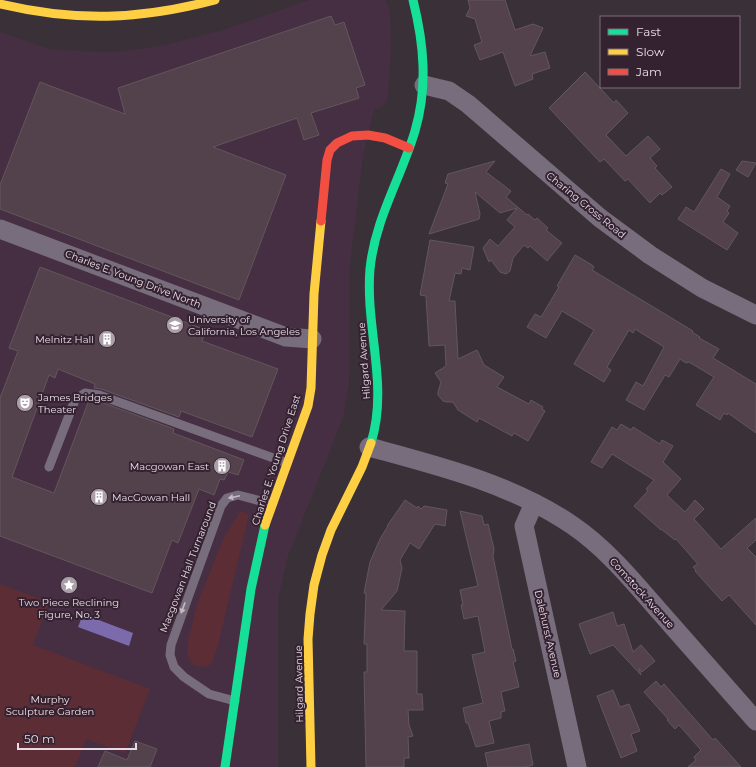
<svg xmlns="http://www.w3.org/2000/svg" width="756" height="767" viewBox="0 0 756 767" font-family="Montserrat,sans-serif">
  <rect width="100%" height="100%" fill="#3a3038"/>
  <!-- built -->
  <polygon fill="#462f42" points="309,0 385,0 390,10 391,47 388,96 386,102 381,107 374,110 363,155 350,265 349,385 343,418 288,556 278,599 278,767 0,767 0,32 49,49 78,51 117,52 165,45 223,30"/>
  <!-- green -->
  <g fill="#5d2d36">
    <polygon points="240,512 243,512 249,514 218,645 213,660 210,665 203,667 194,665 189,659 187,652 188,641 197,605 224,537"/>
    <polygon points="0,584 49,602 33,645 150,689 125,753 86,739 75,767 0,767"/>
  </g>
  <!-- water -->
  <polygon fill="#7c6bac" points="83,614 133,633 129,646 78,627"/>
  <!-- building -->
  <g fill="#53424c" stroke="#61575d">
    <polygon points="468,0 505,0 515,30 533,24 543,28 530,56 545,52 550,68 532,74 533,79 515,86 503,52 480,60 474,45 482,42 475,19 466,16 470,8"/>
    <polygon points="331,16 335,25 344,22 365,85 356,88 359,98 311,113 319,135 304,140 297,118 213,147 286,175 239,300 0,209 0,185 40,82 125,114 118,88"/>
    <polygon points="585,72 614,103 616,100 628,113 606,135 626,156 648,136 660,149 650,158 657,166 655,168 672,187 662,195 660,193 650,203 628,179 625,181 604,159 600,162 549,108"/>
    <polygon points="495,161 486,172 511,191 506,197 527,215 528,214 535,220 537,218 548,228 546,230 562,243 547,261 530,246 528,248 524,245 513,258 510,271 506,274 500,272 491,260 489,262 483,248 490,239 498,246 515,227 507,220 517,208 500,213 475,192 480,214 479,219 429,234 448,184 445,183 448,174"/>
    <polygon points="742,161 756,163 748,177 736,170"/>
    <polygon points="721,169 730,174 717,197 730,206 727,211 729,213 723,222 738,233 727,250 678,219 686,207 694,212"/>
    <polygon points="430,240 474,247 470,270 462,268 461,274 455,273 449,301 455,301 458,359 477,350 484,365 504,377 497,387 529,404 531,400 543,407 542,409 545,411 528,441 514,433 512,436 479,418 477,422 458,410 453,402 447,402 443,401 438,395 438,392 441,382 435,373 446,366 445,345 429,346 426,296 420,295"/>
    <polygon points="575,255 592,265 594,267 592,270 693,331 692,332 700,337 699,338 719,349 713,358 756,384 756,433 728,413 727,415 724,413 720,420 696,405 714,377 689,362 686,363 680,359 669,377 665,375 644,410 626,400 636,382 643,386 664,347 635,329 633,333 629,330 607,367 611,370 604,382 574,364 594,330 562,311 546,338 527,327 535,314 541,317 559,287 557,286"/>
    <polygon points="40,267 206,330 202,341 278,369 252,437 181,411 179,417 101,389 94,388 95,384 58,369 55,378 49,375 12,477 54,493 89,400 98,401 174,429 173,433 244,460 238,475 228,472 224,480 220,479 214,495 199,489 178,543 172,540 152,593 0,536 0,398 18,351 9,348"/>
    <polygon points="621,424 631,430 633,427 660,444 662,440 673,446 663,462 681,479 667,495 685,512 695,500 704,509 694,519 721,549 756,518 756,540 747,548 756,557 756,625 729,595 722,601 695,571 696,570 693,567 698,564 676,539 675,540 661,529 661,530 634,506 648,491 646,489 654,480 612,454 602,468 591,462 612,427 617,430"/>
    <polygon points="405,500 417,508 418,506 421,509 424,506 447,510 445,526 435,524 419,549 410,543 400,560 402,568 397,591 381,610 405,611 404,651 417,651 417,694 422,694 423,710 408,710 409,725 413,736 408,737 409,758 404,758 404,767 366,767 364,672 367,672 367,644 364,644 366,593 364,593 370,562 380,539 388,526 387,526"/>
    <polygon points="460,511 482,516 484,525 488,524 494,549 493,556 512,649 513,649 516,661 513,662 519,687 501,692 505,711 501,712 501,718 489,721 494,743 476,747 468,723 466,723 463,708 483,703 472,655 485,652 478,616 464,619 461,605 463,605 460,590 478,586"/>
    <polygon points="613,612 617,626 624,624 633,652 641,645 655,661 642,672 639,668 641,675 613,645 590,654 579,624"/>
    <polygon points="656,681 661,687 664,684 713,740 715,738 741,767 688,767 696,760 694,757 701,750 679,725 675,729 667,720 668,719 644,692"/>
    <polygon points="613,690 620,707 629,704 640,731 631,734 637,751 621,758 597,696"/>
    <polygon points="135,741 157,749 150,767 98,767 105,751 127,760"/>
    <polygon points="529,744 533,765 525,767 488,767 485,753"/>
  </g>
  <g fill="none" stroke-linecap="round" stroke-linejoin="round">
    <!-- lane -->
    <g stroke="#776d7c" stroke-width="9">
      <polyline points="49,467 75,400 85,393 99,395 287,463"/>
      <polyline points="235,701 209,694 184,677 174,667 170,655 171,645 221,506 227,498 238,495 272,504"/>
    </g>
    <!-- street -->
    <g stroke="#776d7c" stroke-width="19">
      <polyline points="424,85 449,91 468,104 600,218 650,255 702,288 756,315"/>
      <polyline points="0,229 286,337 312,339"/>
      <path d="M369,447c70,19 143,37 203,78 34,23 61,56 88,87 32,36 64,73 96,109"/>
      <polyline points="534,503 524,526 577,767"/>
    </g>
    <!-- fast -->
    <g stroke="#16e098" stroke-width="9">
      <path d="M371,443c18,-57 -6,-116 -1,-174 5,-50 31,-91 45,-138 13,-44 9,-87 -2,-131"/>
      <polyline points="225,767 251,589 265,525"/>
    </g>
    <!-- slow -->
    <g stroke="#ffcf43" stroke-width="9">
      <path d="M0,4c76,18 139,16 215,-4"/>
      <polyline points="265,525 308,406 311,388 314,294 321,221"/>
      <polyline points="311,767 308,639 310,614 314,585 322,555 331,530 362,467 371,443"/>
    </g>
    <!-- jam -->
    <polyline stroke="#f24e42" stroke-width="9" points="321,221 327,160 330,150 337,143 352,136 368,135 385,138 409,148"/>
  </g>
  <!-- one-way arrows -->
  <defs><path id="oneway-solid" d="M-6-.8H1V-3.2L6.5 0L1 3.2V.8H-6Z"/></defs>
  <g fill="#c6bac6">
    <use href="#oneway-solid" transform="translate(234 497) rotate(168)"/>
    <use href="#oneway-solid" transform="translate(183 608) rotate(110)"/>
  </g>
  <!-- icons -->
  <defs>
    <symbol id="university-disc" viewBox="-11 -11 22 22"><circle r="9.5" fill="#ab9fa9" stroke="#342231"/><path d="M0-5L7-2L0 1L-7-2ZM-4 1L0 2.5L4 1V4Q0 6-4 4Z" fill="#fff"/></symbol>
    <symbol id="building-disc" viewBox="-11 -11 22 22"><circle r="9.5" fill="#ab9fa9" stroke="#342231"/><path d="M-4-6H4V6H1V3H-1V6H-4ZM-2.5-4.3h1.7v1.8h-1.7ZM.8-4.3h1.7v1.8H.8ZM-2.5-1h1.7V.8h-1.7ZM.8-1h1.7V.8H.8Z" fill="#fff"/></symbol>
    <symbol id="theatre-disc" viewBox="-11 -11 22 22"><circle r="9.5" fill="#ab9fa9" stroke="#342231"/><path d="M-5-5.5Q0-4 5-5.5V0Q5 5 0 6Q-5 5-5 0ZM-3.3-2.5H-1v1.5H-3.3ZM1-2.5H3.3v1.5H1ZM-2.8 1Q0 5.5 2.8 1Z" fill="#fff"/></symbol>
    <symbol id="sight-disc" viewBox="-11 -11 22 22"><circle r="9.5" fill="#ab9fa9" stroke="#342231"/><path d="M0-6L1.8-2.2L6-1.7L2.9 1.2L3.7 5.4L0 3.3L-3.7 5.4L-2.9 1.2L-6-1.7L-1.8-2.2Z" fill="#fff"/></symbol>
  </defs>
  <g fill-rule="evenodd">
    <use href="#university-disc" x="165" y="315" width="20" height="20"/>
    <use href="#building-disc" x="97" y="329" width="20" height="20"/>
    <use href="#theatre-disc" x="15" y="393" width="20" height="20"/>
    <use href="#building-disc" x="212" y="456" width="20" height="20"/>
    <use href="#building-disc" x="89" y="487" width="20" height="20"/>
    <use href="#sight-disc" x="59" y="575" width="20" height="20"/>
  </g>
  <g text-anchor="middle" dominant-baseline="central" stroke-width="4" stroke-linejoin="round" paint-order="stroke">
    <!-- street labels -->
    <g font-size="10" fill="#e8dbe6" stroke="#342231">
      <text transform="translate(586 205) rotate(39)">Charing Cross Road</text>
      <text transform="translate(133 279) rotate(21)">Charles E. Young Drive North</text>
      <text transform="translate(364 361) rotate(-94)">Hilgard Avenue</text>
      <text transform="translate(276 460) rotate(-72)">Charles E. Young Drive East</text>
      <text transform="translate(188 567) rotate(-69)">Macgowan Hall Turnaround</text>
      <text transform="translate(642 593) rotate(48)">Comstock Avenue</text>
      <text transform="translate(548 634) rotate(77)">Dalehurst Avenue</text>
      <text transform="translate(299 684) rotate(-91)">Hilgard Avenue</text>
    </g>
    <!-- poi labels -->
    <g font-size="10" fill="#e8dbe6" stroke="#342231" text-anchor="start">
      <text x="188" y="319">University of<tspan x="188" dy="12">California, Los Angeles</tspan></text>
      <text x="94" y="339" text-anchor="end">Melnitz Hall</text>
      <text x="38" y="397">James Bridges<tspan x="38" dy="12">Theater</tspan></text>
      <text x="209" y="466" text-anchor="end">Macgowan East</text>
      <text x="112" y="497">MacGowan Hall</text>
      <text x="69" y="602" text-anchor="middle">Two Piece Reclining<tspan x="69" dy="12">Figure, No. 3</tspan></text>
    </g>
    <!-- park labels -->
    <g font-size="10" fill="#f3dbdd" stroke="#342231">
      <text x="50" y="699">Murphy<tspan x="50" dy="12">Sculpture Garden</tspan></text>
    </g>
  </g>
  <!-- legend -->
  <rect x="600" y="16" width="140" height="72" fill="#342231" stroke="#7c6c79"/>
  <rect x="608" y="29" width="20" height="6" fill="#16e098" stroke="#7c6c79"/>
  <text x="636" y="36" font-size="12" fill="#e8dbe6">Fast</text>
  <rect x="608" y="49" width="20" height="6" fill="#ffcf43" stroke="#7c6c79"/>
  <text x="636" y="56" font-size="12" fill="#e8dbe6">Slow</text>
  <rect x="608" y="69" width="20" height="6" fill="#f24e42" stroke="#7c6c79"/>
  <text x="636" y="76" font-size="12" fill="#e8dbe6">Jam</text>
  <!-- scale -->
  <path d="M18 743v6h118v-6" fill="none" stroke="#e8dbe6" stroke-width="2"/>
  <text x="24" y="743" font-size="12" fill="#e8dbe6" stroke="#342231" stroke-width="3" paint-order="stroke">50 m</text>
</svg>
